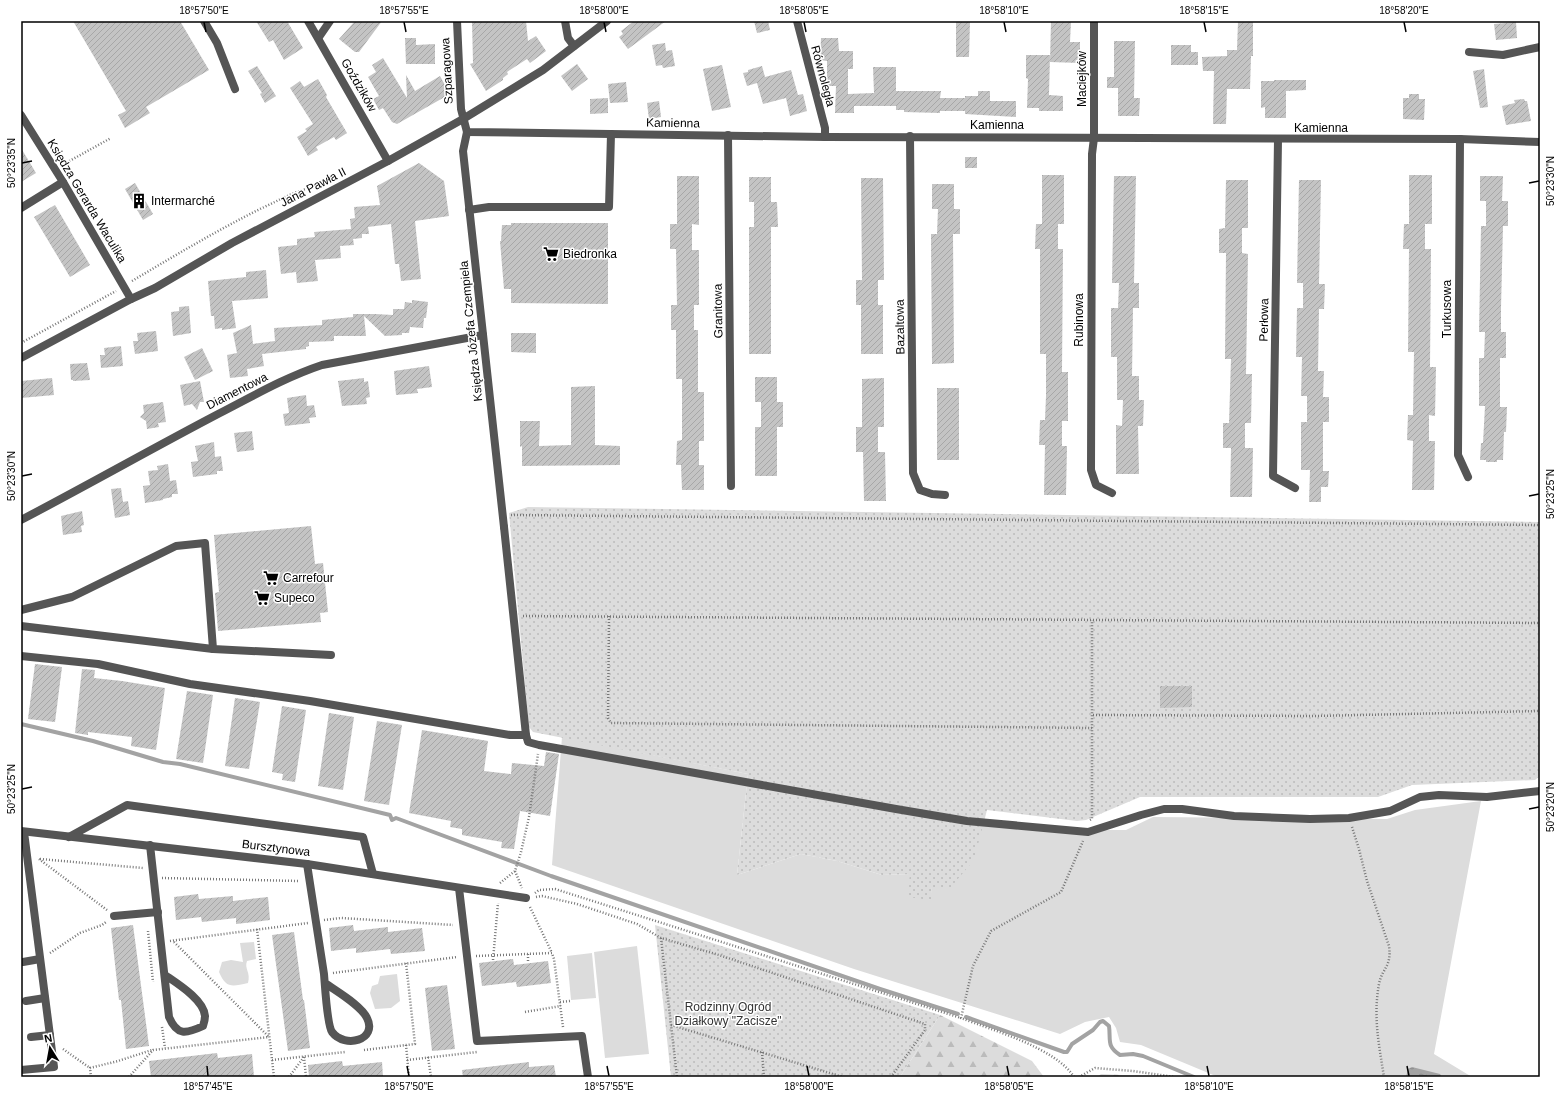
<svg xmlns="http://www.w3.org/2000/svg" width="1561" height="1098" viewBox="0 0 1561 1098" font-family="Arial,sans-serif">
  <defs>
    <pattern id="forest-firs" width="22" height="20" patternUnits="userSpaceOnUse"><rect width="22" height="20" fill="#dcdcdc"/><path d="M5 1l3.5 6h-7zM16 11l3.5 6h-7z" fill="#bbb"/></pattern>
    <pattern id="garden-dots" width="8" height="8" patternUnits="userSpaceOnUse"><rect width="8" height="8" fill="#dcdcdc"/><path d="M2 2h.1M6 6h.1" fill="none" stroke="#bbb" stroke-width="1.8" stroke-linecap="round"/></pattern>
    <pattern id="water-ripples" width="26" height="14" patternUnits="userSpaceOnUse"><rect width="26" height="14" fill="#a3a3a3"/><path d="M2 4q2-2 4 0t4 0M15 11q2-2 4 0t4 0" fill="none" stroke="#8b8b8b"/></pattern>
    <pattern id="building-hatch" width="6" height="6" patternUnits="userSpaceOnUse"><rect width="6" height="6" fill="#c4c4c4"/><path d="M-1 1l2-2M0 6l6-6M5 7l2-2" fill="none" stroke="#a7a7a7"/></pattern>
  </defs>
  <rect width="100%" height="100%" fill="#fff"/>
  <!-- green -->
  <g fill="#dcdcdc">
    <polygon points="562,737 748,774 737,875 801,854 837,861 882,875 910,874 930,900 932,887 984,820 1061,830 1126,830 1153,817 1387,819 1415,810 1481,801 1434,1054 1472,1077 1218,1077 1141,1045 1120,1042 1116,1028 1109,1017 1085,1022 1060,1034 854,969 552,865"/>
    <path d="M254,942l2,17 -9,2c-3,8 4,11 1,22 -17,4 -22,5 -29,-11l3,-10 9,-2 12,2 -3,-19z"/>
    <polygon points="637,946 649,1054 605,1058 594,952"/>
    <polygon points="592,953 596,998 571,1000 567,956"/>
    <polygon points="397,974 400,1001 391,1008 375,1009 370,993 372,986 378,984 380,976"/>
  </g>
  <!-- forest -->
  <g fill="url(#forest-firs)">
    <polygon points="940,1015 1032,1061 1044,1077 900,1077"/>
    <polygon points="1101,1074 1164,1077 1097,1077"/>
  </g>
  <!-- garden -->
  <g fill="url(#garden-dots)">
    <polygon points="528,507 1540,522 1540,741 1539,741 1540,776 1535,780 1412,785 1378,797 1140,797 1086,820 1077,821 987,810 974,860 951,887 932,887 931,900 907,897 910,874 882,875 837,861 801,854 737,875 748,774 533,732 529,727 509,513"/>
    <polygon points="655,925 940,1015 900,1077 671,1077"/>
  </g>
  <!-- water -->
  <polygon fill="url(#water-ripples)" points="1412,1067 1440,1074 1442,1077 1406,1077 1408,1069"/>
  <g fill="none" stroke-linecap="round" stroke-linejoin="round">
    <!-- stream -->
    <g stroke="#a3a3a3" stroke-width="4">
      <polyline points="21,724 93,741 163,762 180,764 390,815 392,820 396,818 551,876 880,989 958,1014"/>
      <path d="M966,1017l98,35h3l5,-8 21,-14 7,-8 3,-1 6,5c2,14 -3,20 11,29l13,-1 10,2 51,21"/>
    </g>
  </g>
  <!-- building -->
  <g fill="url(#building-hatch)">
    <polygon points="73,21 180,21 209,70 146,107 150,113 125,128 118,115 126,111"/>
    <polygon points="256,21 287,21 303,48 284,60 273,40 269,42"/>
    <polygon points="355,21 382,21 359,52 355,52 339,39"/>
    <polygon points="472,21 526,21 528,41 536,36 546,51 530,63 527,59 507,72 508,74 503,78 503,80 486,91 470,64 473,63"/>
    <polygon points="634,21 666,21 628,49 619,37 623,34 621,31"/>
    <polygon points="754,21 768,21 770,30 757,33"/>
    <polygon points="956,21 970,21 969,57 956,57"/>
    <polygon points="1051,21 1071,21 1070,42 1080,42 1080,63 1050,62"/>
    <polygon points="1238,21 1253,21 1253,56 1251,56 1250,89 1227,89 1226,124 1213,124 1214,71 1203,71 1202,57 1227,56 1227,50 1237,50"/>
    <polygon points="1516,22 1517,38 1496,40 1494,24"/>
    <polygon points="405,38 416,38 416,45 435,44 435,64 406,64"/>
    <polygon points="821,38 838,38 839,51 853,51 853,69 848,69 848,94 874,93 873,67 896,67 896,91 941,91 940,98 965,98 965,96 978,96 978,91 990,91 990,101 1016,101 1016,117 965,114 965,111 940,111 940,113 904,112 904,110 896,110 896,106 854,106 854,113 835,113 836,86 827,86 827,61 820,60"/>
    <polygon points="1114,41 1135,41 1134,98 1140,98 1139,116 1118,116 1118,88 1107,88 1107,77 1114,77"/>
    <polygon points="665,43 666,51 672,50 675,66 663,68 662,65 656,66 652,45"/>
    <polygon points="1171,45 1191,45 1191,52 1198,52 1198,65 1171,65"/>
    <polygon points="1026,55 1050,55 1049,95 1063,96 1063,111 1039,111 1039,108 1027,108 1028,79 1026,78"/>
    <polygon points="383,58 407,98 406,75 415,91 440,76 450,94 397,124 392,122 383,108 379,110 373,99 379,96 368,77 376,72 372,65"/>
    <polygon points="577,64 588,79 572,91 561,76"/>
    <polygon points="722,65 731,107 712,111 703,69"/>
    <polygon points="257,66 276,96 265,103 260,94 262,93 248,71"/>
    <polygon points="762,66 765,77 791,70 798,95 803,94 807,111 790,116 786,98 763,104 757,83 747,86 743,73 748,72 748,70"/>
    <polygon points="1484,69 1488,107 1480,108 1473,71"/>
    <polygon points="318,79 327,95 326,97 347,133 336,140 334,137 316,147 318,150 308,156 297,137 307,131 305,129 313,124 290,88 300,81 304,87"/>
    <polygon points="1274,80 1306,80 1306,90 1286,91 1286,118 1265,118 1265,107 1261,108 1261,81 1274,81"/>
    <polygon points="626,82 628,102 610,103 608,84"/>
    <polygon points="1409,94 1419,94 1419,99 1425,99 1424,120 1403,119 1403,98 1409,98"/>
    <polygon points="608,98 608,113 590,114 590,99"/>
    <polygon points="1524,99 1525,101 1527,101 1531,121 1506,125 1502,106 1515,103 1514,100"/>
    <polygon points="659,101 661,117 649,119 647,103"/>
    <polygon points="21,148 36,173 21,182"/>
    <rect x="965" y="157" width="12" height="11"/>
    <polygon points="419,163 444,181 449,216 415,221 421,279 401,281 399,264 395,264 391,224 368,227 369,234 362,234 362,238 353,239 354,245 340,246 341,258 315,260 318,281 297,283 296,272 281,274 278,247 297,245 297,239 315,237 314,232 351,229 350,219 355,218 354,207 380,205 377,186"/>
    <polygon points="1042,175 1064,175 1064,224 1058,224 1058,249 1063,249 1062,372 1068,372 1068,421 1062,421 1062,446 1067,446 1066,495 1044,495 1045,445 1039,445 1040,420 1045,420 1046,396 1046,354 1040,354 1040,249 1035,249 1036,224 1042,224"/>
    <polygon points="1409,175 1432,175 1432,224 1425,224 1425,249 1431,249 1430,367 1436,367 1435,416 1429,415 1429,441 1435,441 1434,490 1412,490 1413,441 1407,440 1408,415 1413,415 1414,352 1408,352 1409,249 1403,249 1404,224 1409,224"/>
    <polygon points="677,176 699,176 699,225 692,224 692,250 699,250 699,305 694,305 694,330 698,330 698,392 704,392 704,441 699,441 699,465 704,465 704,490 682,490 681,465 676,465 677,441 682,440 682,379 676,379 676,330 671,330 671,305 677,305 676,249 670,249 670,224 677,224"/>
    <polygon points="1114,176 1136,176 1134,283 1139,283 1139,308 1133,308 1132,376 1139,376 1139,400 1144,400 1143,426 1138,426 1139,474 1116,474 1116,425 1122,426 1123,400 1117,400 1117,357 1111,357 1111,308 1118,308 1119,283 1112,283"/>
    <polygon points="1480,176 1503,176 1502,201 1508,201 1508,226 1503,226 1501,308 1501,332 1506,332 1506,358 1500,358 1500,407 1507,407 1506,432 1504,432 1503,460 1497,460 1497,462 1486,462 1486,460 1480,460 1481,443 1483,443 1485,406 1479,406 1479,358 1484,358 1485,332 1479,332 1481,226 1486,226 1486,201 1480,201"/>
    <polygon points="749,177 771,177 771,202 777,202 778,227 771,227 771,354 749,354 749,227 754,227 754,202 749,202"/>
    <polygon points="861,178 883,178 884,280 878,280 878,305 883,305 883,354 861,354 861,305 856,305 856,280 862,280"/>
    <polygon points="1226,180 1248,180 1248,228 1242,228 1242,253 1248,254 1246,374 1252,374 1251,423 1245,423 1245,448 1253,448 1252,497 1230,497 1231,448 1223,448 1223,423 1229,423 1231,359 1225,359 1226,253 1219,253 1219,229 1225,228"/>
    <polygon points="1299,180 1321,180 1319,284 1325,284 1324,309 1319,309 1318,371 1324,371 1323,397 1329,397 1329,422 1323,422 1323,471 1329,471 1328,487 1321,487 1321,502 1309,502 1310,470 1301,470 1301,422 1307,422 1307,396 1301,396 1302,357 1296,357 1297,308 1303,308 1303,283 1297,283"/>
    <polygon points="135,183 153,214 143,220 125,189"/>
    <polygon points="932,184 954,184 954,209 960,209 960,234 953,234 954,363 932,364 931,234 937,234 938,209 932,209"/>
    <polygon points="55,205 90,265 70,277 34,217"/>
    <polygon points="511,223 608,223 608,304 511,303 511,289 504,289 500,241 501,241 502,225 511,225"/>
    <polygon points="266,270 268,298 232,301 236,328 222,330 222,328 215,329 214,316 211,316 208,281 246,277 246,272"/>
    <polygon points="412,300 428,302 426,318 424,318 423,328 410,327 409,333 402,333 402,335 385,336 364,316 366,336 334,336 334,341 309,342 309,346 306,347 306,349 262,354 264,366 247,369 248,376 230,378 227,355 237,353 233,333 251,325 253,344 275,341 274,328 322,325 322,320 353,317 353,314 375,314 393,315 393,309 404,309 405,302 412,303"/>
    <polygon points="189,306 191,333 173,336 171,312 179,311 179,307"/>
    <polygon points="156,331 158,351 135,354 133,341 138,341 137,333"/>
    <polygon points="511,333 536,333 536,353 511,352"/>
    <polygon points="121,346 123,366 101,368 100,355 105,355 104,348"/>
    <polygon points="202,348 213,371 195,380 184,357"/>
    <polygon points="87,363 90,380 73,381 73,380 71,380 70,364"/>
    <polygon points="429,366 432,387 417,389 418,393 396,395 394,371"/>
    <polygon points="755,377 777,377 777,402 783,402 783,427 777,427 777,476 755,476 755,427 761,427 761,402 755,402"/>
    <polygon points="52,378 54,395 21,398 21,381"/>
    <polygon points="364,378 364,382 368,381 370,397 366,398 367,404 342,406 338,381"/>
    <polygon points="884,378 884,427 878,427 878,452 885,452 886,501 864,501 863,452 856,452 856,427 862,427 862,379"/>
    <polygon points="200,381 204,402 200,402 197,410 192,404 184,406 180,385"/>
    <polygon points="595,386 595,445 620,446 620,465 522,466 522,446 520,447 520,421 540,421 539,446 571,445 571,387"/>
    <rect x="937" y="388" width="22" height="72"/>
    <polygon points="306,395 307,406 314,405 316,417 309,418 310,423 285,426 283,414 289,413 287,398"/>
    <polygon points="163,402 166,422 158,423 159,427 147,429 146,421 140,417 144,413 143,405"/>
    <polygon points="252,431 254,450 237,452 234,433"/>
    <polygon points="214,442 215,457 221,456 223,471 217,471 217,474 193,477 191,462 198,461 195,446"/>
    <polygon points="168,464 170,481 176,480 178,494 172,494 172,497 163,499 163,500 145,503 143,486 150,485 148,471 158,470 157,466"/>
    <polygon points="121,488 123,502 128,501 130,515 115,518 111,489"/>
    <polygon points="82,511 84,525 81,526 82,532 63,535 61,516"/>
    <polygon points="311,526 315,564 323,563 328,612 320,613 321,622 218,631 215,593 219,592 214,535"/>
    <polygon points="35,664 62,667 55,722 28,719"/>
    <polygon points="82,669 95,670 94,678 122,681 165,688 156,750 131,746 132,737 88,732 88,735 75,733"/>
    <polygon points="1160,686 1192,686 1192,707 1160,708"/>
    <polygon points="187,691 213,695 203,763 176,759"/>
    <polygon points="235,698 260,702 249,769 225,766"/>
    <polygon points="282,706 306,710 295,782 282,780 283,774 272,772"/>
    <polygon points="329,713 354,717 343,790 318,786"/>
    <polygon points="377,721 402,725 389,805 364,801"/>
    <polygon points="422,730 488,741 484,771 511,774 512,763 544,766 546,752 559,754 550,816 520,811 514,849 501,848 502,842 462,835 462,829 450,827 451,821 409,813"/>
    <polygon points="198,894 199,899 233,896 233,901 268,897 270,920 236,924 236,918 202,922 201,917 176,920 174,897"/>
    <polygon points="133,925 149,1046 126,1049 121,1000 119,1000 111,928"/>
    <polygon points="353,925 354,931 388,927 388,932 422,928 425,951 391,954 390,949 356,953 356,948 331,951 329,928"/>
    <polygon points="294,932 303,1000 304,1000 310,1048 288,1051 272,935"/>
    <polygon points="513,959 514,965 548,961 551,983 517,987 516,982 482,986 479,963"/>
    <polygon points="447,985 455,1049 432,1051 425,988"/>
    <polygon points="217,1053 218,1058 252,1054 254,1077 220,1077 220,1076 208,1077 151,1077 149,1061"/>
    <polygon points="342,1061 343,1066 382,1062 383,1077 309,1077 308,1065"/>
    <polygon points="529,1062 529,1067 554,1065 556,1077 463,1077 462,1070"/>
  </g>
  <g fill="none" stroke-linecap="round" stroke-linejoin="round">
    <!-- path -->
    <g stroke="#777" stroke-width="2.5" stroke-dasharray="1 2" stroke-linecap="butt">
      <polyline points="64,164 111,138"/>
      <path d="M132,281c42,-25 84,-50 128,-72 18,-8 34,-18 54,-22"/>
      <polyline points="21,343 116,291"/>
      <polyline points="511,515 1540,525"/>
      <polyline points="523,616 1540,623"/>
      <polyline points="609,616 608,718 611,723 1092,728"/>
      <polyline points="1093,715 1315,716 1540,711"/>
      <polyline points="1090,820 1092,819 1092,620"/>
      <path d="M1352,827l7,22 8,32 22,65c3,21 -7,22 -10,38 -6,33 0,61 5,93"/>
      <polyline points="39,859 107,910"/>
      <polyline points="40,859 143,868"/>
      <polyline points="515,871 522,888"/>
      <polyline points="162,878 299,881"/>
      <polyline points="500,883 515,871 521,852 529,817 538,754"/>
      <polyline points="535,893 539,890 555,889 961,1018"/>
      <polyline points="536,897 542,896 577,904 637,924 661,938 719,955 925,1024 925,1030 891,1077"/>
      <polyline points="530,907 552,953"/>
      <polyline points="324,920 341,918 453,925"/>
      <polyline points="257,929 274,1077"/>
      <polyline points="148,931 153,982"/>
      <polyline points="661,938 677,1077"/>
      <polyline points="170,941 308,923"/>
      <polyline points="174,942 269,1037"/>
      <polyline points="50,953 80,933 102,925 106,922"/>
      <polyline points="528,954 528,962"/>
      <polyline points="476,956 552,953 554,959 563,1027"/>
      <polyline points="493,960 498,903"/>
      <polyline points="333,973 457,957"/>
      <polyline points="560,1002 570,1001 571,1000"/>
      <polyline points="525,1012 561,1006"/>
      <polyline points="671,1025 843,1077"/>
      <polyline points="162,1027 165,1048"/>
      <polyline points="406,1045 409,1077"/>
      <polyline points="63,1049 90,1068"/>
      <polyline points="364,1050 415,1044 406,963"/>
      <polyline points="762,1052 764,1077"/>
      <polyline points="304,1057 306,1077"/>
      <polyline points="428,1057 431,1077"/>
      <polyline points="272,1060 345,1052"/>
      <polyline points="407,1060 477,1052"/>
      <polyline points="91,1077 90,1068 118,1061 152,1050"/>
      <polyline points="129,1077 153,1050 269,1037"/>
      <polyline points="289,1077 304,1057"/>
      <path d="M1074,1077c-18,-29 -82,-47 -113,-59l12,-52 18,-35 70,-39 22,-51"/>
      <polyline points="1079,1077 1095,1068 1133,1071 1175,1077"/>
    </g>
    <!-- service -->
    <g stroke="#555" stroke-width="8">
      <polyline points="204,21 217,43 235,89"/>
      <polyline points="469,210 489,207 609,207 611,134"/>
      <polyline points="21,610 72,597 176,546 205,543 213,649"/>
      <polyline points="21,626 213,649 331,655"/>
      <polyline points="21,656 98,664 190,684 310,701 510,735 526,735 504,527"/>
      <polyline points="526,735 528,742 539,745 896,809 967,821 1088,832 1141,815 1164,809 1182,809 1234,816 1310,819 1349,818 1390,811 1420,797 1439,795 1487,797 1540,791"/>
      <polyline points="69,837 127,805 363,837 373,874"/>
      <path d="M150,845l19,172c8,19 17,17 34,9 1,-3 2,-6 2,-10 -1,-16 -27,-32 -40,-41"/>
      <path d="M307,864l17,110c1,11 3,51 8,58 13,17 46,8 35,-14 -6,-13 -31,-27 -42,-35"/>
      <polyline points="459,888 477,1041 582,1036 588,1077"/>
      <polyline points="114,916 158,912"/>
      <polyline points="23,962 40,959"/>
      <polyline points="26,1001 45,998"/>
      <polyline points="31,1037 50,1035"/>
      <polyline points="21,1070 54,1067 24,832"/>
    </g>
    <!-- minor -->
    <g stroke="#555" stroke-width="8">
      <polyline points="308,21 388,161"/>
      <polyline points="457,21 461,109 467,132 825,137 1460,139 1540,142"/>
      <polyline points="565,21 568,38 574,46"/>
      <polyline points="797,21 825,128 825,137"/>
      <polyline points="1094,21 1094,138 1092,154 1091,470 1096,485 1112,493"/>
      <polyline points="319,37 330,21"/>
      <polyline points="1469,52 1503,55 1540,47"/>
      <polyline points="21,115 63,182 131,299"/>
      <polyline points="467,132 463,151 504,527"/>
      <polyline points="728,135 731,486"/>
      <polyline points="910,136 913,473 920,490 932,494 945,495"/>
      <polyline points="1460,139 1458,455 1468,477"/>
      <polyline points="1278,140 1273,476 1295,488"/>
      <polyline points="21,208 63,182"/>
      <path d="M21,520c67,-35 132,-72 199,-107 33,-17 66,-36 102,-48l161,-30"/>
      <polyline points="21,831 307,864 526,898"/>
    </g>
    <!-- tertiary -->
    <polyline stroke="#555" stroke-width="8" points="21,358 131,299 155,288 232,243 388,161 463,119 543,70 607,21"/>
  </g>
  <!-- ticks -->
  <path fill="none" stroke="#000" stroke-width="1.5" d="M204,22l2,10M404,22l2,10M604,22l2,10M804,22l2,10M1004,22l2,10M1204,22l2,10M1404,22l2,10M22,163l10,-2M1529,183l10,-2M22,476l10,-2M1529,496l10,-2M22,789l10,-2M1529,809l10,-2M207,1066l1,10M407,1066l2,10M607,1066l2,10M807,1066l2,10M1007,1066l2,10M1207,1066l2,10M1407,1066l2,10"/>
  <!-- icons -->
  <defs>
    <symbol id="building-bare" viewBox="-9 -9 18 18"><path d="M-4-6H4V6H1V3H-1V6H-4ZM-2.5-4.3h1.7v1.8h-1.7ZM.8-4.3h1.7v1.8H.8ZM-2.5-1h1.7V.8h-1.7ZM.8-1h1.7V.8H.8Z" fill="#000" stroke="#fff" stroke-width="2.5" paint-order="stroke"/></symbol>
    <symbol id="supermarket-bare" viewBox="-9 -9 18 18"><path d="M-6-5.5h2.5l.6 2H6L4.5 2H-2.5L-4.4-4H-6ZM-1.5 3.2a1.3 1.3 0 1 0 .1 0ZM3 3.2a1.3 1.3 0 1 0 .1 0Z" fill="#000" stroke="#fff" stroke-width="2.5" paint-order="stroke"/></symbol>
  </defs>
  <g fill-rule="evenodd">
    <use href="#building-bare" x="128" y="190" width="22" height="22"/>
    <use href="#supermarket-bare" x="540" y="243" width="22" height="22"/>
    <use href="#supermarket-bare" x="260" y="567" width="22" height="22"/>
    <use href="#supermarket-bare" x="251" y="587" width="22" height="22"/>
  </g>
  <g text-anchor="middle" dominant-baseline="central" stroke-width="3" stroke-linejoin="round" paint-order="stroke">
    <!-- street labels -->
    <g font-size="12" fill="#000" stroke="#fff">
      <text transform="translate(447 71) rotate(-93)">Szparagowa</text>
      <text transform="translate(823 76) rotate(75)">Równoległa</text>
      <text transform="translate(1082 79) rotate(-90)">Maciejków</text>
      <text transform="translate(359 85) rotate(60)">Goździków</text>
      <text transform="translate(673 123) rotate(1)">Kamienna</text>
      <text x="997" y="125">Kamienna</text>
      <text x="1321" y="128">Kamienna</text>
      <text transform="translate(313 187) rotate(-27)">Jana Pawła II</text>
      <text transform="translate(87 201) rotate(59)">Księdza Gerarda Waculika</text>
      <text transform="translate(1447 309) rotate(-90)">Turkusowa</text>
      <text transform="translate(718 311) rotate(-91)">Granitowa</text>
      <text transform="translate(1079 320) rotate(-90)">Rubinowa</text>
      <text transform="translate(1264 320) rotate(-89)">Perłowa</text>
      <text transform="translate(900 327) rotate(-91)">Bazaltowa</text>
      <text transform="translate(471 331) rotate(-96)">Księdza Józefa Czempiela</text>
      <text transform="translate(237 391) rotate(-27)">Diamentowa</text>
      <text transform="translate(276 848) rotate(7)">Bursztynowa</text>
    </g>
    <!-- poi labels -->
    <g font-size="12" fill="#000" stroke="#fff" text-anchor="start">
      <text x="151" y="201">Intermarché</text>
      <text x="563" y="254">Biedronka</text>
      <text x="283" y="578">Carrefour</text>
      <text x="274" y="598">Supeco</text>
    </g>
    <!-- park labels -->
    <g font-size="12" fill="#333" stroke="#fff">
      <text x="728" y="1007">Rodzinny Ogród<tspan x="728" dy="14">Działkowy "Zacisze"</tspan></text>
    </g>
  </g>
  <!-- border -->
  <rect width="1561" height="1098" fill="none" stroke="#ffffff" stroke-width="44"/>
  <!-- north arrow -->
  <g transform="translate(50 1048) rotate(349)" stroke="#ffffff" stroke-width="3" paint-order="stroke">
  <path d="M0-3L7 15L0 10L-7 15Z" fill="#000000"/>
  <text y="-6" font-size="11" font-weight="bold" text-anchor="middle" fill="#000000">N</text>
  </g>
  <rect x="22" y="22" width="1517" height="1054" fill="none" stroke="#000" stroke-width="1.5"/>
  <g font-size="10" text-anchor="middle" fill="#000">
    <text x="204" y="14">18°57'50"E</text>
    <text x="404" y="14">18°57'55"E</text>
    <text x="604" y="14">18°58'00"E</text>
    <text x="804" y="14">18°58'05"E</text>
    <text x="1004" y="14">18°58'10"E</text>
    <text x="1204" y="14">18°58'15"E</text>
    <text x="1404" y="14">18°58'20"E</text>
    <text transform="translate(11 163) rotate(-90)" y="4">50°23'35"N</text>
    <text transform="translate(1550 181) rotate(-90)" y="4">50°23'30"N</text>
    <text transform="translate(11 476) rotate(-90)" y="4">50°23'30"N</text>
    <text transform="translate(1550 494) rotate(-90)" y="4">50°23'25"N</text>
    <text transform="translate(11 789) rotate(-90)" y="4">50°23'25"N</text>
    <text transform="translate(1550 807) rotate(-90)" y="4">50°23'20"N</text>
    <text x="208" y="1090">18°57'45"E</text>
    <text x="409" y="1090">18°57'50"E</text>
    <text x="609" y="1090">18°57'55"E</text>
    <text x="809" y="1090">18°58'00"E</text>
    <text x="1009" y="1090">18°58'05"E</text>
    <text x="1209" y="1090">18°58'10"E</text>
    <text x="1409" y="1090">18°58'15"E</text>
  </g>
</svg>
